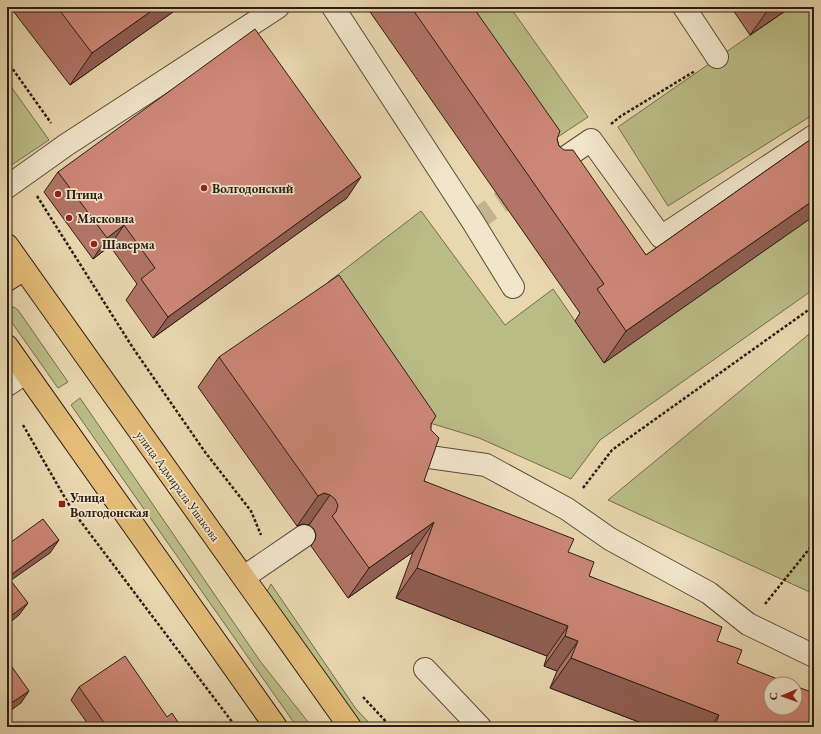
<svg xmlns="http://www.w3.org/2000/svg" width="821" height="734" viewBox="0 0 821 734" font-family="'EB Garamond',serif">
  <rect width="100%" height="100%" fill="#e9d7af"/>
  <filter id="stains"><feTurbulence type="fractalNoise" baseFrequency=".005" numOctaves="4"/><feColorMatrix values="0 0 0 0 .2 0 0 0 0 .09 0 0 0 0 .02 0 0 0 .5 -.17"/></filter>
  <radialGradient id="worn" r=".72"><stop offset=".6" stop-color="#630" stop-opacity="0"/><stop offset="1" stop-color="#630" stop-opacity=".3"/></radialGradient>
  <!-- green -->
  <g fill="#bbbd87" stroke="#736d4d">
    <polygon points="429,7 510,7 588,117 532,154"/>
    <polygon points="791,7 814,7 814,114 668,206 618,127"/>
    <polygon points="7,81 49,140 7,168"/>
    <polygon points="421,211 505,325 553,289 604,363 814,216 814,289 600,440 571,479 479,438 430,423 328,282"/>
    <polygon points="14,307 18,310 68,382 58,388 8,317 10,308"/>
    <polygon points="814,330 814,594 608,500"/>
    <polygon points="80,398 260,661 312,727 297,727 71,405"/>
    <polygon points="271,584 356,709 373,727 361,727 353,719 266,593"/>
  </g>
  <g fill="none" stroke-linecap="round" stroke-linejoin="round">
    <!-- minor-tunnel -->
    <polyline stroke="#c3b290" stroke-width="22" stroke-dasharray="22 11" stroke-linecap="butt" points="473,222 527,184"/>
    <defs>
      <g id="minor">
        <polyline points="333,7 473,222 513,287"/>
        <polyline points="684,7 717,57"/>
        <polyline points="550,168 591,140 661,237 814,136"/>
        <polyline points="7,187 66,145 278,7"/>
        <polyline points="7,385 25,373"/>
        <polyline points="422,456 486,465 567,509 610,539 709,593 748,624 814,656"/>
        <polyline points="244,577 304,536"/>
        <polyline points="425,669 480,727"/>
      </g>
      <g id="major">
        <polyline points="7,245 350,727"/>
        <polyline points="7,280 24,269"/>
        <polyline points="7,346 276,727"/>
      </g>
    </defs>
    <!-- minor casing -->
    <use href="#minor" stroke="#5a4c3a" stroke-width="24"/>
    <!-- major casing -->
    <use href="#major" stroke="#2b1d13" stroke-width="24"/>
    <!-- path -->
    <g stroke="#2b1d13" stroke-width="2.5" stroke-dasharray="3 2" stroke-linecap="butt">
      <polyline points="7,61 51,123"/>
      <polyline points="611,124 621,116 695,71"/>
      <polyline points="37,196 133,348 205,452 251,511 261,535"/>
      <polyline points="23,425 72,510 236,727"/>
      <polyline points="583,488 612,450 814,306"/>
      <polyline points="765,604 814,543"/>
      <polyline points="363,697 391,727"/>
    </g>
    <!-- minor -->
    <use href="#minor" stroke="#f1e5cb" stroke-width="22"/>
    <!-- major -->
    <use href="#major" stroke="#e4bc78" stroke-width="22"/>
  </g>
  <!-- wall -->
  <g fill="#b17467" stroke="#2b1d13">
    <polygon points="10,7 180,7 70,85"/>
    <polygon points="370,7 473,7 557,139 559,146 646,255 814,137 604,363 575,321 580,313 368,9"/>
    <polygon points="731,7 791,7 750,35"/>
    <polygon points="58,172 347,198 153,338 126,300 137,284 110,246 93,259 44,192"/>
    <polygon points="219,357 431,424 424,481 568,552 589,576 717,641 737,663 814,727 652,727 550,688 557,671 544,666 547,656 396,598 413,552 348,598 311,546 315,540 316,535 314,529 309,525 303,524 297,526 198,387"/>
    <polygon points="79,687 167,717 181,727 90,727 71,700"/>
  </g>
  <!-- shaded-wall -->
  <g fill="#905e54" stroke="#2b1d13">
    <polygon points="157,7 180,7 70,85 92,53"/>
    <polygon points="770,7 791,7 750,35"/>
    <polygon points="361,177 347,198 153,338 168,317"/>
    <polygon points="814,200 814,216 604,363 626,331"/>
    <polygon points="124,225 110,246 93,259 107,238"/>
    <polygon points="324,493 330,495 309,525 303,524 297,526 318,496"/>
    <polygon points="434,522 413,552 348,598 369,568"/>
    <polygon points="59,540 50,553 7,583 8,577"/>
    <polygon points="417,568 568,626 547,656 396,598"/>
    <polygon points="28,603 19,615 7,625 7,619"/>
    <polygon points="565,636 578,641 557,671 544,666"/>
    <polygon points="571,658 719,715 710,727 652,727 550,688"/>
    <polygon points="29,691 21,703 7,713 7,706"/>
  </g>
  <!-- building -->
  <g fill="#ce8778" stroke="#2b1d13">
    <polygon points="57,7 157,7 92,53"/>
    <polygon points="411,7 473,7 560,131 557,139 559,146 564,150 573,150 646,255 814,137 814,200 626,331 597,289 604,284"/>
    <polygon points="255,29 361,177 168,317 141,279 155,268 124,225 107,238 58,172"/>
    <polygon points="339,275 436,416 431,424 431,430 439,438 424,481 574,539 568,552 594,562 589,576 722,627 717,641 742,650 737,663 790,684 771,684 771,708 795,708 795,686 814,693 814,727 719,727 715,725 719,715 571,658 578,641 565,636 568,626 417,568 434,522 369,568 332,516 336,512 338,505 335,499 330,495 324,493 318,496 219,357"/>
    <polygon points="43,519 59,540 8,577 28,603 7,619 7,545"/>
    <polygon points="125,656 167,717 172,713 181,727 121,727 119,723 114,727 107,727 79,687"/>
    <polygon points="7,660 29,691 7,706"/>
  </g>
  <!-- markers -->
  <g fill="#8f2418" stroke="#f1e5cb" stroke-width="1.5">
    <circle cx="204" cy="188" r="4"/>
    <circle cx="58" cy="194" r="4"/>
    <circle cx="69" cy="218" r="4"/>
    <circle cx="94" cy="244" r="4"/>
    <rect x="58" y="500" width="8" height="8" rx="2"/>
  </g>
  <g text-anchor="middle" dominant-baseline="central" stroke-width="3.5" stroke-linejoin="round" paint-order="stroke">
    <!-- poi labels -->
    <g font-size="13" font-weight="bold" fill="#2b1d13" stroke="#f1e5cb" text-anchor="start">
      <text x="212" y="188">Волгодонский</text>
      <text x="66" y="194">Птица</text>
      <text x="77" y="218">Мясковна</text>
      <text x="102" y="244">Шаверма</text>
      <text x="70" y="497">Улица<tspan x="70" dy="15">Волгодонская</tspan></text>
    </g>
    <!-- street labels -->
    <g font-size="13" fill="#2b1d13" stroke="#f1e5cb">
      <text transform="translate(178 486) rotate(54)">улица Адмирала Ушакова</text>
    </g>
  </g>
  <!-- margin -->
  <rect width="821" height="734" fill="none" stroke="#e9d7af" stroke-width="24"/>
  <rect x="8" y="8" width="805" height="718" fill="none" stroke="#2b1d13" stroke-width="2"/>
  <rect x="12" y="12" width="797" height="710" fill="none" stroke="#2b1d13"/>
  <!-- north arrow -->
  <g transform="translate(783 696) rotate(268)"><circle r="19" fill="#f1e5cb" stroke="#a29581"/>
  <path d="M0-3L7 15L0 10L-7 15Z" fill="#8f2418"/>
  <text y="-6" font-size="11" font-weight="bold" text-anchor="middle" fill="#2b1d13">С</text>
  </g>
  <rect width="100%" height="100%" filter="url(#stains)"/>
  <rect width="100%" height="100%" fill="url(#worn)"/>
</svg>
